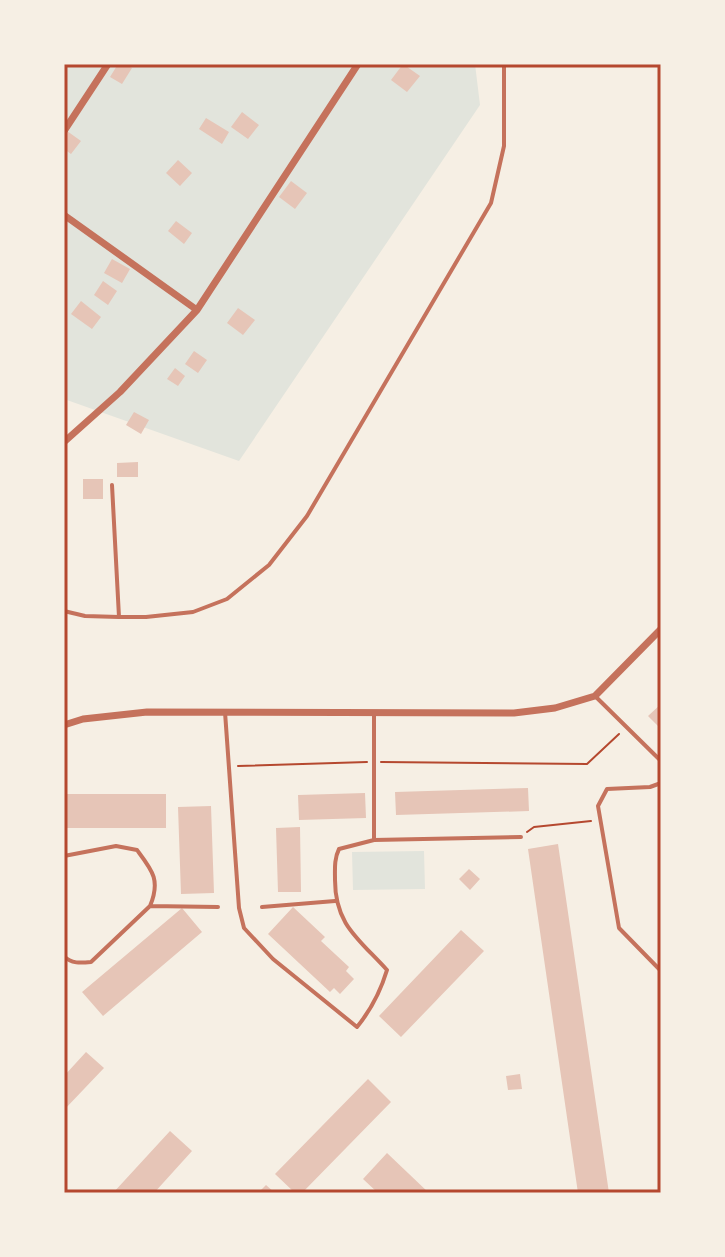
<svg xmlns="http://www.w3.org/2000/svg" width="725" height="1257" font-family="'Noto Sans',sans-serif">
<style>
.green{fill:#e2e4dc}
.building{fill:#e6c5b7}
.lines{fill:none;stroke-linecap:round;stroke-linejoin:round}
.path{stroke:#b5482f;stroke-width:2}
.service{stroke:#c5725c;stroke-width:4}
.minor{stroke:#c5725c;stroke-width:7}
.neatline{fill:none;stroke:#b5482f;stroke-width:3}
</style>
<rect width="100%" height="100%" fill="#f6efe4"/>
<path class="green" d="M 64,64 L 475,64 L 480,105 L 239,461 L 64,399 Z
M 424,851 L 425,889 L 353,890 L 352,852 Z"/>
<path class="building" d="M 118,64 L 124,64 L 132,68 L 122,84 L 110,77 Z
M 403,64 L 420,76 L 407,92 L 391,80 Z
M 242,112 L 259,125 L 248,139 L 231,127 Z
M 206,118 L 229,132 L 222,144 L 199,129 Z
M 67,131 L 81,141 L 71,154 L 64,149 L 64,136 Z
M 178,160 L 192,173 L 180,186 L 166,173 Z
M 291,181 L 307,193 L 295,209 L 279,197 Z
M 176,221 L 192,233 L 184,244 L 168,231 Z
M 112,259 L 130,269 L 122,283 L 104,273 Z
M 103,281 L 117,291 L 108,305 L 94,295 Z
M 81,301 L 101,317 L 92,329 L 71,314 Z
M 238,308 L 255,320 L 243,335 L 227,323 Z
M 194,351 L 207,360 L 198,373 L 185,364 Z
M 175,368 L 185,376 L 178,386 L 167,379 Z
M 134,412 L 149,420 L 141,434 L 126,425 Z
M 138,462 L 138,477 L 117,477 L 117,463 Z
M 83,479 L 103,479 L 103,499 L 83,499 Z
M 661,704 L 661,729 L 648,716 Z
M 528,788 L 529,811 L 396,815 L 395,792 Z
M 365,793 L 366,818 L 299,820 L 298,795 Z
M 64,794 L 166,794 L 166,828 L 64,828 Z
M 211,806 L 214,893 L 181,894 L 178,807 Z
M 300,827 L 301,892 L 278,892 L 276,828 Z
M 558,844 L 609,1193 L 578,1193 L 528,849 Z
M 469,869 L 480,879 L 470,890 L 459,879 Z
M 293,907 L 325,937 L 321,941 L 349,967 L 346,971 L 354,979 L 340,994 L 334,988 L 330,992 L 268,934 Z
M 182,908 L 202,932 L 103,1016 L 82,992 Z
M 461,930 L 484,951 L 401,1037 L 379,1016 Z
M 86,1052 L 104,1068 L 64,1110 L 64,1076 Z
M 520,1074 L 522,1089 L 508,1090 L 506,1076 Z
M 368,1079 L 391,1102 L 302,1193 L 295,1193 L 275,1174 Z
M 170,1131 L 192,1151 L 154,1193 L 113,1193 Z
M 387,1153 L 429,1193 L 378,1193 L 363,1179 Z
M 266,1185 L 275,1193 L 258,1193 Z"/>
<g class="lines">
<path class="path" d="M 381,762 L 587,764 L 619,734
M 238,766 L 367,762
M 527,832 L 534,827 L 591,821"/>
<path class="service" d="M 112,485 L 119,617 L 146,617 L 193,612 L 227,599 L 269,565 L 307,516 L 491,203 L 504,146 L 504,64
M 64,611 L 85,616 L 119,617
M 595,696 L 661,761
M 225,712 L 239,908 L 244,928 L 273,959 L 357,1027 C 370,1011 381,990 387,970 C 359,939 335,925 335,880 C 335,869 334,859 339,849 L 374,840 L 374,712
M 661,783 L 650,787 L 607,789 L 598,806 L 619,928 L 661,971
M 374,840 L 521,837
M 64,856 L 116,846 L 137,850 C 152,870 161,880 150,906 L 91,962 C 81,963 71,964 64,956
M 150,906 L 218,907
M 262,907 L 335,901"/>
<path class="minor" d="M 64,131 L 108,64
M 64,215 L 197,310
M 64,442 L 120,392 L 197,310 L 358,64
M 64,725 L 83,719 L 147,712 L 514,713 L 555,708 L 595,696 L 661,629"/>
</g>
<rect width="725" height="1257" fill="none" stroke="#f6efe4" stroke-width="132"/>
<rect x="66" y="66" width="593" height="1125" class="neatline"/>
</svg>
